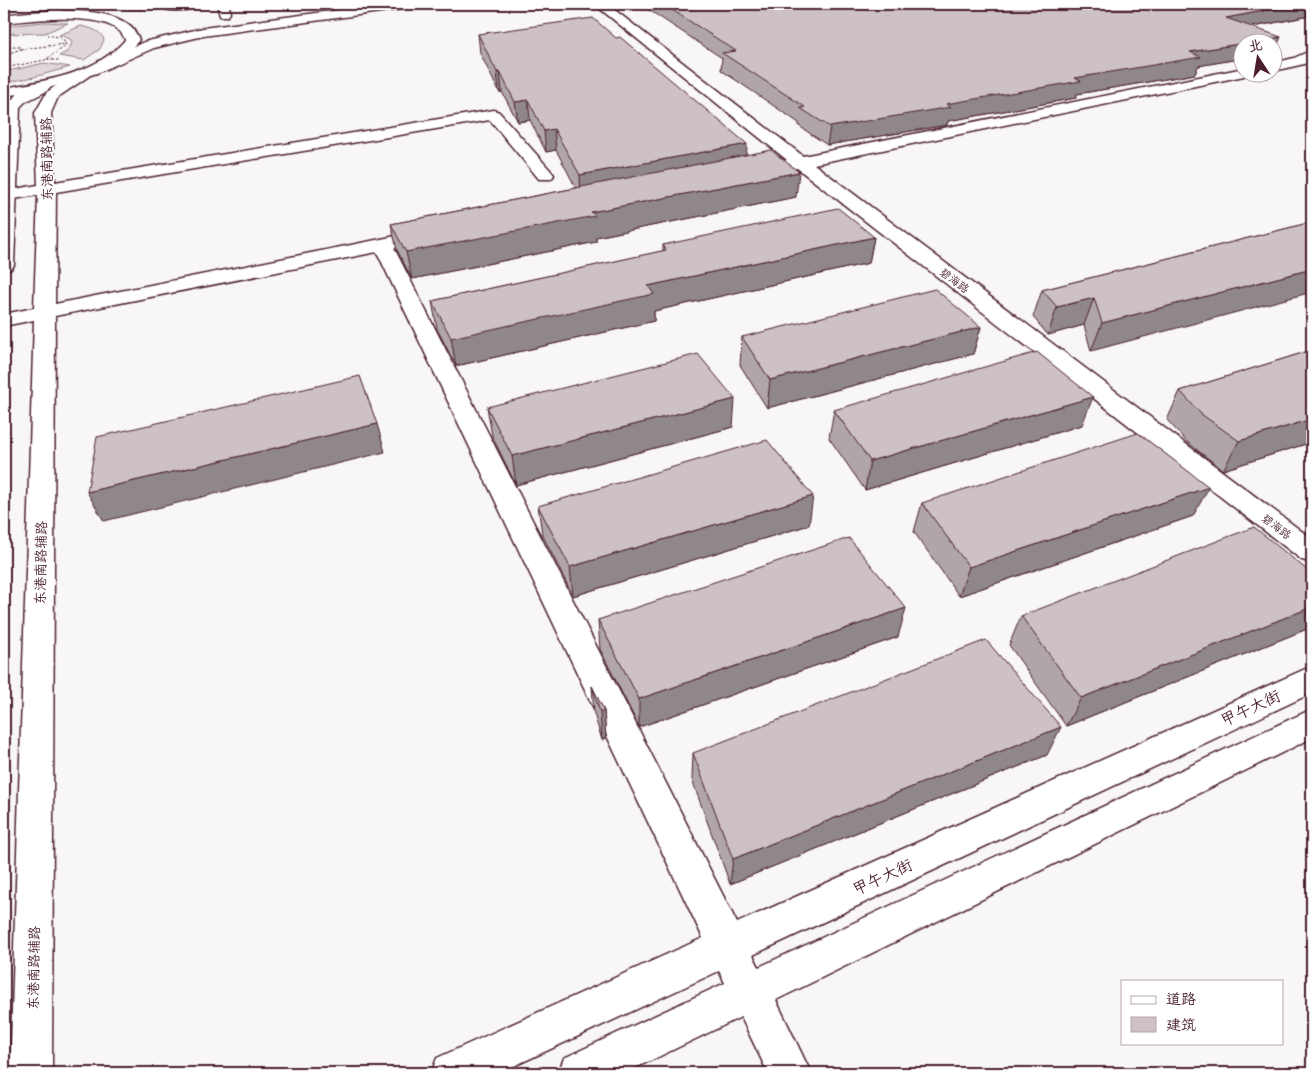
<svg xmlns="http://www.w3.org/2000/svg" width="1316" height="1077" font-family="Mali,'LXGW WenKai TC',sans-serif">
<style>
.green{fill:#ded6d9;stroke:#947a82}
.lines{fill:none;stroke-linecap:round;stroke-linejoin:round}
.minor-casing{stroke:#4a1f2b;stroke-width:3}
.major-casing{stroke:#4a1f2b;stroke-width:3}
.path{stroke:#4a1f2b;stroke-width:1;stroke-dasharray:2.5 2;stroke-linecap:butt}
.minor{fill:#fff;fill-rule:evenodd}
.major{fill:#fff;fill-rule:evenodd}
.wall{fill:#b0a6a9;stroke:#4a1f2b}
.shaded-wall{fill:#908789;stroke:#4a1f2b}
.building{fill:#cdc1c4;stroke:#4a1f2b}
.labels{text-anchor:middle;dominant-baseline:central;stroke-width:4;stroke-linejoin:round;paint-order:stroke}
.far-street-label{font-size:11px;fill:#4a1f2b;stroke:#fff}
.street-label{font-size:14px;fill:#4a1f2b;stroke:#fff}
.near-street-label{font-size:16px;fill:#4a1f2b;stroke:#fff}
</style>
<rect width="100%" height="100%" fill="#f8f6f7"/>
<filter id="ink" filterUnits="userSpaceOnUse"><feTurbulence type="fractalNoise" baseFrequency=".02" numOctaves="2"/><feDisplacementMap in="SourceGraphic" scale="10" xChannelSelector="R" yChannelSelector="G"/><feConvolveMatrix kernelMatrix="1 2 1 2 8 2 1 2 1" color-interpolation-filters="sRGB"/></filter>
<g filter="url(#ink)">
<path class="green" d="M 44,22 L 68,23 L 45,33 L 4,34 L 4,26 Z
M 81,26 C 90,28 101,30 104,40 L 100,49 L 84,60 L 59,56 L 68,51 L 72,43 L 70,39 L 59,35 Z
M 44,63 L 70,67 L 34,77 L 4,83 L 4,72 Z"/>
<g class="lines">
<defs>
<path id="minor" d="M 45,4 L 57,4 L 63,11 L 57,15 L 53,14 Z
M 154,4 L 203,4 C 195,12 162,13 154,4 Z
M 217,4 L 229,4 L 230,13 L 228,16 L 220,16 Z
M 594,4 L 607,4 L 803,156 L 1244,68 L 1244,72 L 1251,72 L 1244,76 L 814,164 L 1312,539 L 1312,563 L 1302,560 L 797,168 L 751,177 L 745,176 L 743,172 L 745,168 L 787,160 Z
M 1312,50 L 1312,59 L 1304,64 L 1274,71 L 1274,63 L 1294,58 Z
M 84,69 L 91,73 L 89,76 L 58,97 L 51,113 L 55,182 L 494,110 L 499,112 L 551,171 L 554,175 L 551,179 L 539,179 L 490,120 L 56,192 L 55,304 L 431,229 L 438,231 L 440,235 L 438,239 L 394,248 L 737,923 L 1312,666 L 1312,693 L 753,955 L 759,967 L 1312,709 L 1312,738 L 776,1000 L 811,1073 L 768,1073 L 741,1017 L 625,1073 L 558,1073 L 564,1058 L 725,983 L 719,971 L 499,1073 L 431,1073 L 437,1058 L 703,938 L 377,252 L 55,316 L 52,1073 L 10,1073 L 34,320 L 4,326 L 4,314 L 34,308 L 38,195 L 8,200 L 4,199 L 4,191 L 38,185 L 35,113 L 47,92 L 79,70 Z"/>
<path id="major" d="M 385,4 L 416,4 L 410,8 L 203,36 L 154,48 L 97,73 L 49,88 L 47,91 L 25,102 L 20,107 L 14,265 L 11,269 L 4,271 L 5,106 L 18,94 L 4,96 L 4,88 C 46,81 96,74 125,40 C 117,9 29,20 4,23 L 4,15 C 35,11 127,0 139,40 L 133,47 L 144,42 L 203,28 Z"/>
</defs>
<use href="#minor" class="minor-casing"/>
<use href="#major" class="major-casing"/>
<path class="path" d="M 130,9 L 144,10
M 4,47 L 21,47 L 21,49 L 4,55
M 21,49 L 65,44
M 47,59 L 60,61
M 4,68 L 45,60 L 66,46 L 65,41 L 59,37 L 47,35
M 4,68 L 6,55"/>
<use href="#minor" class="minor"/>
<use href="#major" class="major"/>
</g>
<path class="wall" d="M 646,4 L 1312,4 L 1312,17 L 1310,16 L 1253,27 L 1274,53 L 1244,42 L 1244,58 L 1198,66 L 1195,74 L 1077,94 L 1076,98 L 948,121 L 947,125 L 827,145 L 799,126 L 799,123 L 721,70 L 722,58 L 646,8 Z
M 478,34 L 746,155 L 796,197 L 596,237 L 596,242 L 412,279 L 397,250 L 391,224 L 576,188 L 556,150 L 546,152 L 530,120 L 518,122 L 502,92 L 499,92 L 480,53 Z
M 1312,222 L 1091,351 L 1084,325 L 1048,335 L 1033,317 L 1042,290 Z
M 874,237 L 869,263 L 654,311 L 654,321 L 456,366 L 437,329 L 432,301 L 663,251 L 663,245 Z
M 981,327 L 973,354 L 767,408 L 740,365 L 742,337 Z
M 1312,350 L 1312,442 L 1223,470 L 1187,442 L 1167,420 L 1180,391 Z
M 487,407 L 733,427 L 516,485 L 492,436 Z
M 834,410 L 1082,425 L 865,490 L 829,438 Z
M 922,503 L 1193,516 L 959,596 L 914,532 Z
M 538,506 L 809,525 L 573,596 L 542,534 Z
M 1312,512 L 1312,522 L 1308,517 Z
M 1312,574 L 1312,627 L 1066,726 L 1009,645 L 1021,616 Z
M 598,620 L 898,637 L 639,727 L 600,649 Z
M 592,686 L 604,711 L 606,738 L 602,740 L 594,714 Z
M 693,753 L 1047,755 L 730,884 L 692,780 Z"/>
<path class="shaded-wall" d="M 1300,4 L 1312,4 L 1312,10 L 1310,16 L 1220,33 L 1226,18 Z
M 1281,37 L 1274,53 L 1274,42 L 1246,42 Z
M 1244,43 L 1244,58 L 1198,66 L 1195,74 L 1077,94 L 1076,98 L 948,121 L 947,125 L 827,145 L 830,127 L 1075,78 L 1190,52 Z
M 497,72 L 500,72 L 502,92 L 499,92 Z
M 528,100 L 530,120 L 518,122 L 515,102 Z
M 554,129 L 556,150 L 546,152 L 544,131 Z
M 747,144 L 746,165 L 581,197 L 580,175 Z
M 799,172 L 796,197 L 596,237 L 596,242 L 412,279 L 406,252 L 591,212 Z
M 874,237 L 869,263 L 654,311 L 654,321 L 456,366 L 451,338 L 648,286 Z
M 1312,269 L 1312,292 L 1091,351 L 1102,323 Z
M 1094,298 L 1084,325 L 1048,335 L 1057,307 Z
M 981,327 L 973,354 L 767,408 L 770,380 Z
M 1093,397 L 1082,425 L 865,490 L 870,461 Z
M 735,399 L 733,427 L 516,485 L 512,456 Z
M 1312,419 L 1312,442 L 1223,470 L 1239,441 Z
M 377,424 L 385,452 L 104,521 L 87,492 Z
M 1209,487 L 1193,516 L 959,596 L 969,567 Z
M 813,496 L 809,525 L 573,596 L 570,567 Z
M 1312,607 L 1312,627 L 1066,726 L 1081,698 Z
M 906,608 L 898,637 L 639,727 L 639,699 Z
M 604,711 L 606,738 L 602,740 L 600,712 Z
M 1061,727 L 1047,755 L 730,884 L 733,859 Z"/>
<path class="building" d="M 663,4 L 1300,4 L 1226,18 L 1281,37 L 1190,52 L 1201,57 L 1075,78 L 1081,81 L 946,104 L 951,107 L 830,127 L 800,108 L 805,107 L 722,53 L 736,51 Z
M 593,18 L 616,38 L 620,37 L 747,144 L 580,175 L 554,129 L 544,131 L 528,100 L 515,102 L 500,72 L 497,72 L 478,34 Z
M 771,150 L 799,172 L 591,212 L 595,216 L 406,252 L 391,224 Z
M 838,208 L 874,237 L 648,286 L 654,294 L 451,338 L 432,301 L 666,250 L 663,245 Z
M 1312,222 L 1312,269 L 1102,323 L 1094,298 L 1057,307 L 1042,290 Z
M 935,289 L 981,327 L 770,380 L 742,337 Z
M 1312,350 L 1312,419 L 1239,441 L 1201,414 L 1180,391 Z
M 1037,352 L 1093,397 L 870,461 L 834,410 Z
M 698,354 L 735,399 L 512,456 L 487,407 Z
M 360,376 L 377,424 L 87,492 L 97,437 Z
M 1138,433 L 1209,487 L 969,567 L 922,503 Z
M 767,440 L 813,496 L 570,567 L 538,506 Z
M 1254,527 L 1312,574 L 1312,607 L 1081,698 L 1021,616 Z
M 849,538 L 906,608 L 639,699 L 598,620 Z
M 986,640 L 1061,727 L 733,859 L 693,753 Z
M 592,686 L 604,711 L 600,712 Z"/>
</g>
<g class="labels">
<g class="far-street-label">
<text transform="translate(955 280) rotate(37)">碧海路</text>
<text transform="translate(1277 526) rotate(37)">碧海路</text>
</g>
<g class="street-label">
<text transform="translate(46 159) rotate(-91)">东港南路辅路</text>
<text transform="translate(40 563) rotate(-89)">东港南路辅路</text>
<text transform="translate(33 968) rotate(-89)">东港南路辅路</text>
</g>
<g class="near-street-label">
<text transform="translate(1250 707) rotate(-25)">甲午大街</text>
<text transform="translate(882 876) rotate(-25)">甲午大街</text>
</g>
</g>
<rect width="1316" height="1077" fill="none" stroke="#fff" stroke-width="20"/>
<rect x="10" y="10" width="1296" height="1057" fill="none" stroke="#4a1f2b" stroke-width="2" filter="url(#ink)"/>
<rect x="1121" y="980" width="162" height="65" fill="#ffffff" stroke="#b7a5aa"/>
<rect x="1131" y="996" width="25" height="8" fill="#ffffff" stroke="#b7a5aa"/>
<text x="1166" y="1004" font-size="15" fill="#4a1f2b">道路</text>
<rect x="1131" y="1017" width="25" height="15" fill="#cdc1c4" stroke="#b7a5aa"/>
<text x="1166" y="1030" font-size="15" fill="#4a1f2b">建筑</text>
<g transform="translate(1258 58) rotate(348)"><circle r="24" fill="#ffffff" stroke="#b7a5aa"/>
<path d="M0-4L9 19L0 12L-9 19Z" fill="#4a1f2b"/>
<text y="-8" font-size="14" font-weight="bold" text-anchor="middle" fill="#4a1f2b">北</text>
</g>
</svg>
